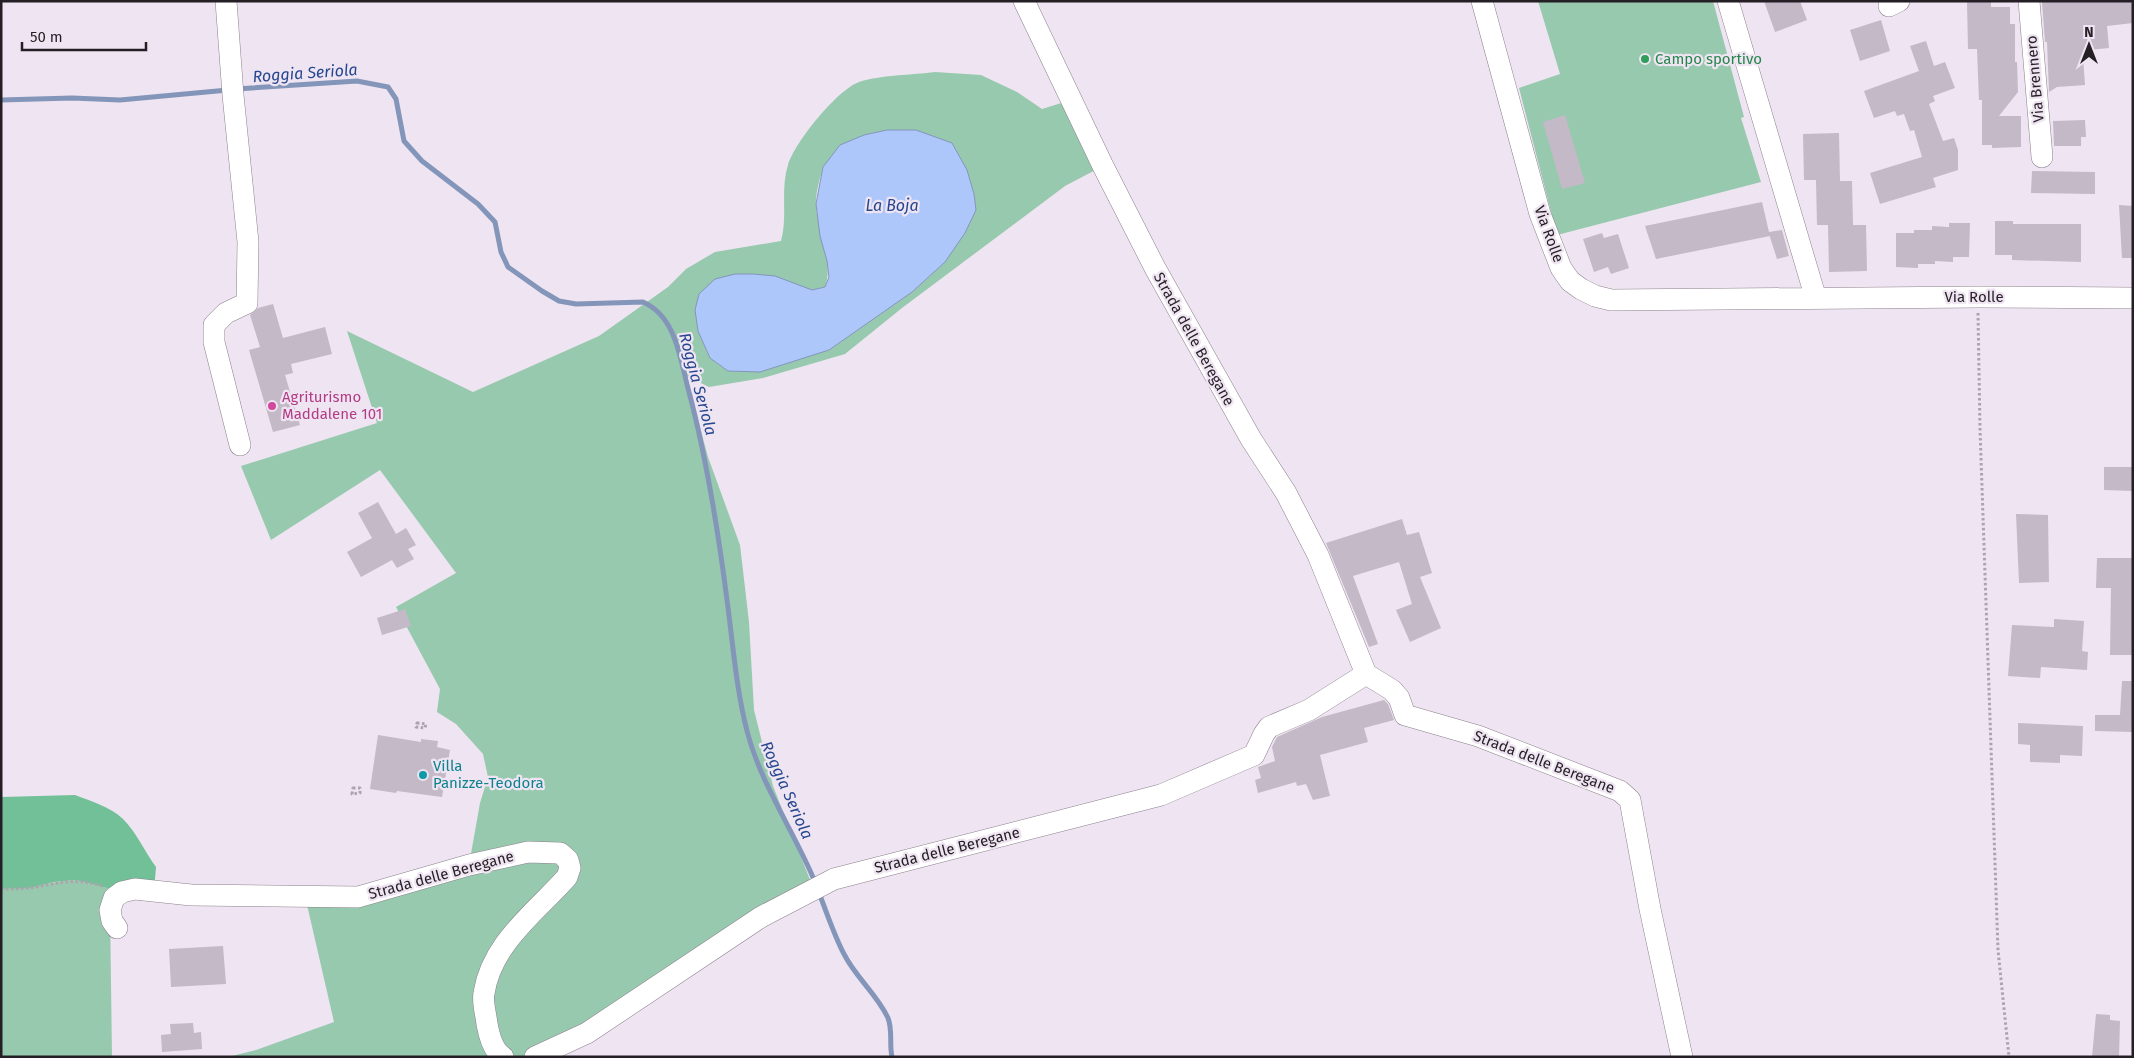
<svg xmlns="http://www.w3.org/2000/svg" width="2134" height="1058" font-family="'Fira Sans',sans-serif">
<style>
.green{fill:#97c9ae;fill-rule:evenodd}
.forest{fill:#71c098}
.water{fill:#adc7fb;stroke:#8495ba}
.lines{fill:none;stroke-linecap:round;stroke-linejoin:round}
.stream{stroke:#8495ba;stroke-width:5}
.building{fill:#c4b9c6}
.minor-casing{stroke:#8c818d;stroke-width:22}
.path{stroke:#aca3ad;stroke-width:3;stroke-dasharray:2.5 2.5;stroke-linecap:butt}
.minor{stroke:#fff;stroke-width:21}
.leisure-dot{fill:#2e9e5b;stroke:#efe4f1;stroke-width:2}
.hotel-dot{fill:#d1479c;stroke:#efe4f1;stroke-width:2}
.culture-dot{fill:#0f9aa8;stroke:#efe4f1;stroke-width:2}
.labels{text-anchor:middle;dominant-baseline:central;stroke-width:4.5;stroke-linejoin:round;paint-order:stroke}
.leisure-label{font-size:15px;fill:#27864d;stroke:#efe4f1;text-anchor:start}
.street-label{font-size:15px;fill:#231f24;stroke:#efe4f1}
.hotel-label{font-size:15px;fill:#b23c85;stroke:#efe4f1;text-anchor:start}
.culture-label{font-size:15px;fill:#0d838f;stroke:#efe4f1;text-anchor:start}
.water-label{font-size:16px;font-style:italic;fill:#254790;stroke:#efe4f1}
</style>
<rect width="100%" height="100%" fill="#efe4f1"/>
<path class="green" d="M 1538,1 L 1713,1 L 1744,117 L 1741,118 L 1761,182 L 1557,235 L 1519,88 L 1560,74 Z
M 935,72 L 981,75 L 1017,92 L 1042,109 L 1071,100 L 1103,166 L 1065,186 L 902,308 L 845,354 L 763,378 L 709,387 L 686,376 L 708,457 L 740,545 L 749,622 L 754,710 L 773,786 L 814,890 L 535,1057 L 228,1057 L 256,1050 L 334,1022 L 305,896 L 469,865 L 480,803 L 488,777 L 483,754 L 456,724 L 437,712 L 440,689 L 396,607 L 456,573 L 380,470 L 271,540 L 241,466 L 377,423 L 347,331 L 473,392 L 599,336 L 668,287 L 686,269 L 715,252 L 781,241 C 788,216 780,190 788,165 C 795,142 837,90 859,82 C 879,75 913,75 935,72 ZM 887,130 L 916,130 L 945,262 L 912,292 L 829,350 L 728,371 L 710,358 L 698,331 L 798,286 L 812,290 L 825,287 C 834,263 818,232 816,206 C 815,194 820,179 823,167 L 864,135 Z
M 76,880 L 122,892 L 110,910 L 112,1056 L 128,1057 L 1,1057 L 1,889 C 27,888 50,882 76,880 Z"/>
<path class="forest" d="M 75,795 C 90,801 111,807 123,819 C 137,833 145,852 156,867 L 154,891 L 122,892 L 76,880 L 54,882 L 29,888 L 1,889 L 1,797 Z"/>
<path class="water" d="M 887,130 L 916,130 L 952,143 L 967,170 L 974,194 L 976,210 L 965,233 L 945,262 L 912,292 L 829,350 L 760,372 L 728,371 L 710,358 L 698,331 L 695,310 L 699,294 L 715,279 L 735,274 L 753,274 L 775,276 L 812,290 L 825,287 L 829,277 L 827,261 L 820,236 L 816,204 L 823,167 L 840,145 L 864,135 Z"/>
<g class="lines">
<path class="stream" d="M 236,89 L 357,81 L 388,87 L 396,99 L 404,141 L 422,161 L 478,204 L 495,222 L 501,252 L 508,267 L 542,291 L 559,301 L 576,304 L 643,302 C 677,317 680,360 689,392 C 707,460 718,530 727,600 C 733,644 736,688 747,731 C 761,785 794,831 815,882
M 1,100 L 72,98 L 120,100 L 228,90
M 819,893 C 827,913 834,935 844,954 C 856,978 877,994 888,1018 C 893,1031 889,1044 892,1057"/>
</g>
<path class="building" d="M 1764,1 L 1800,1 L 1807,20 L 1775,32 Z
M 1967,1 L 1991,1 L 1991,7 L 2010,7 L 2010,24 L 2015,24 L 2015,62 L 2017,62 L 2018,92 L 1999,116 L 2021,116 L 2021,147 L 1992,148 L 1992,145 L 1982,145 L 1982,100 L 1979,100 L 1977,49 L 1968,49 Z
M 2133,1 L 2133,23 L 2107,26 L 2109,48 L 2089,50 L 2089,58 L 2083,58 L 2085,85 L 2057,87 L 2049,92 L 2047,42 L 2045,42 L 2042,2 Z
M 1881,20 L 1890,51 L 1860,61 L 1850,30 Z
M 1926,41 L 1934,66 L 1945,62 L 1955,88 L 1933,96 L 1935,101 L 1929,104 L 1943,141 L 1954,138 L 1958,150 L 1958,170 L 1933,178 L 1936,187 L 1880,204 L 1870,173 L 1922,157 L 1914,130 L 1910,131 L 1904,114 L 1897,116 L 1895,111 L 1874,118 L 1864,91 L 1919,71 L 1910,46 Z
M 1565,115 L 1585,183 L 1562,189 L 1543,122 Z
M 2085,120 L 2086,137 L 2081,137 L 2081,146 L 2054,146 L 2053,121 Z
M 1839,133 L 1840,181 L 1852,181 L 1853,225 L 1866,225 L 1867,271 L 1829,272 L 1828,225 L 1817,225 L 1816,180 L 1804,180 L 1803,134 Z
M 2032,171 L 2095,172 L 2095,194 L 2031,193 Z
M 1762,202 L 1769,232 L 1782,230 L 1789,256 L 1777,259 L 1769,234 L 1770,236 L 1656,259 L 1645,226 Z
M 2119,205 L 2133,206 L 2133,258 L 2122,258 Z
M 1995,221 L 2013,221 L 2013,224 L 2081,224 L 2081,262 L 2012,260 L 2012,255 L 1995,255 Z
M 1949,223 L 1970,223 L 1969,257 L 1953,257 L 1953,262 L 1935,261 L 1935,264 L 1918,264 L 1918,268 L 1896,267 L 1896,233 L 1914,233 L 1914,230 L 1932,230 L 1932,226 L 1949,227 Z
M 1602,233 L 1604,238 L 1618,234 L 1629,268 L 1611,274 L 1608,267 L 1594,272 L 1583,239 Z
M 273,304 L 283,338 L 325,327 L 332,354 L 291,364 L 293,373 L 285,375 L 300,425 L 273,432 L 249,350 L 260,347 L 250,315 L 258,308 Z
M 2104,467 L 2133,467 L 2133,491 L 2104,490 Z
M 378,502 L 396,534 L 406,528 L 416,545 L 408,549 L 414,559 L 397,568 L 392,560 L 361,577 L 347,552 L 372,538 L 358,513 Z
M 2016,514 L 2048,515 L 2049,582 L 2019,583 Z
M 1402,519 L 1407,535 L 1419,532 L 1432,573 L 1420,577 L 1441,628 L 1410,642 L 1396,610 L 1412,604 L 1399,562 L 1353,576 L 1378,644 L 1369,647 L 1326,543 Z
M 2097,558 L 2133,558 L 2133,655 L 2110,655 L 2111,588 L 2096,588 Z
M 405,609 L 411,626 L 382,635 L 377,618 Z
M 2054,619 L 2084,621 L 2082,651 L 2088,652 L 2087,670 L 2041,667 L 2040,678 L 2008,676 L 2012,625 L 2054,627 Z
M 2122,681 L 2133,681 L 2133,732 L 2095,731 L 2095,715 L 2120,715 Z
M 1384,700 L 1388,704 L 1394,720 L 1364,728 L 1368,742 L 1320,755 L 1330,796 L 1313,800 L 1306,784 L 1297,786 L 1296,782 L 1258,793 L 1255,780 L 1261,778 L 1258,767 L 1275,761 L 1272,747 L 1277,737 L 1322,717 Z
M 2018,723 L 2083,726 L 2082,756 L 2060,755 L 2060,763 L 2030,762 L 2030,745 L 2018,744 Z
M 378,735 L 421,742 L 421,739 L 438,741 L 437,747 L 450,750 L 442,797 L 397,791 L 396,793 L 370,789 Z
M 223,946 L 226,984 L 171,987 L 169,949 Z
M 2096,1014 L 2110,1015 L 2110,1020 L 2120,1021 L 2119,1057 L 2092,1057 Z
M 193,1023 L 194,1033 L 201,1032 L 202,1049 L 162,1052 L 161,1035 L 171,1034 L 170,1024 Z"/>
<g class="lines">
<defs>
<path id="minor" d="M 226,1 L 233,95 L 248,242 L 247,303 L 226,313 L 214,325 L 214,342 L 240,445
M 1024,1 L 1103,166 L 1155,268 L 1251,439 L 1286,493 L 1318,555 L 1366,674 L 1392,690 L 1399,698 L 1405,715 L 1478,736 L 1620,791 L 1630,800 L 1650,909 L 1682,1057
M 1482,1 L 1540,214 L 1561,268 L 1570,281 L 1581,289 L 1595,296 L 1611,300 L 1978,297 L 2133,298
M 1728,1 L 1816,299
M 2029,1 L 2042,157
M 1889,6 L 1899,1
M 117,928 L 112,921 L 110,910 L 114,898 L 122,892 L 135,889 L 191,895 L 358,897 L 469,865 L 528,852 L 560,853 L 568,860 L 570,868 L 567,877 C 535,913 492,943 484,993 C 482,1002 486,1014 487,1024 C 489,1035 493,1051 503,1057
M 535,1057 L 587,1033 L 761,917 L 834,879 L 1161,795 L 1254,755 L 1264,734 L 1269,727 L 1309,710 L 1366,674"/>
</defs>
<use href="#minor" class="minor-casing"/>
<path class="path" d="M 1978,313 L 1980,429 L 1998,950 L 2009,1057
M 417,723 L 426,724 L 425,728 L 416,727 Z
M 353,788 L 360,788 L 360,793 L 352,794 Z
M 1,889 C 10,889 20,889 29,888 C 57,884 72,877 102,886"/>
<use href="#minor" class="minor"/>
</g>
<circle class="leisure-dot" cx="1645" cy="59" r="5"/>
<circle class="hotel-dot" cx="272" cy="406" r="5"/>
<circle class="culture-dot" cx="423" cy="775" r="5"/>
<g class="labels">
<g class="leisure-label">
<text x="1655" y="59">Campo sportivo</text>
</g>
<g class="street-label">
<text transform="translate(2035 79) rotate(-95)">Via Brennero</text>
<text transform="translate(1549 234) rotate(70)">Via Rolle</text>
<text x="1974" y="297">Via Rolle</text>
<text transform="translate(1194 339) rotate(61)">Strada delle Beregane</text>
<text transform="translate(1544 762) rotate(21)">Strada delle Beregane</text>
<text transform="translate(947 850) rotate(-14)">Strada delle Beregane</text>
<text transform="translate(441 875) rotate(-15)">Strada delle Beregane</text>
</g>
<g class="hotel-label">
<text x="282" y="397">Agriturismo<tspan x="282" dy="17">Maddalene 101</tspan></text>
</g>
<g class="culture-label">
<text x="433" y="766">Villa<tspan x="433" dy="17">Panizze-Teodora</tspan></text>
</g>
<g class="water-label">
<text transform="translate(305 73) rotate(-4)">Roggia Seriola</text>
<text x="892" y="205">La Boja</text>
<text transform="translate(698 384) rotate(75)">Roggia Seriola</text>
<text transform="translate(787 790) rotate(66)">Roggia Seriola</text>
</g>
</g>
<rect width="2134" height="1058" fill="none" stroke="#231f24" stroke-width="5"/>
<g transform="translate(2089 45)" stroke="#efe4f1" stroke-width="4" paint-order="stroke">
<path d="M0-4L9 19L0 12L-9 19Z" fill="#231f24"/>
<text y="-8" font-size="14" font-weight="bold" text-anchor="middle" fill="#231f24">N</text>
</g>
<path d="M22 42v8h124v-8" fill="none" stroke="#231f24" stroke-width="2.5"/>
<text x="30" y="42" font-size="15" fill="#231f24" stroke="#efe4f1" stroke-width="4" paint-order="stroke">50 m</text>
</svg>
